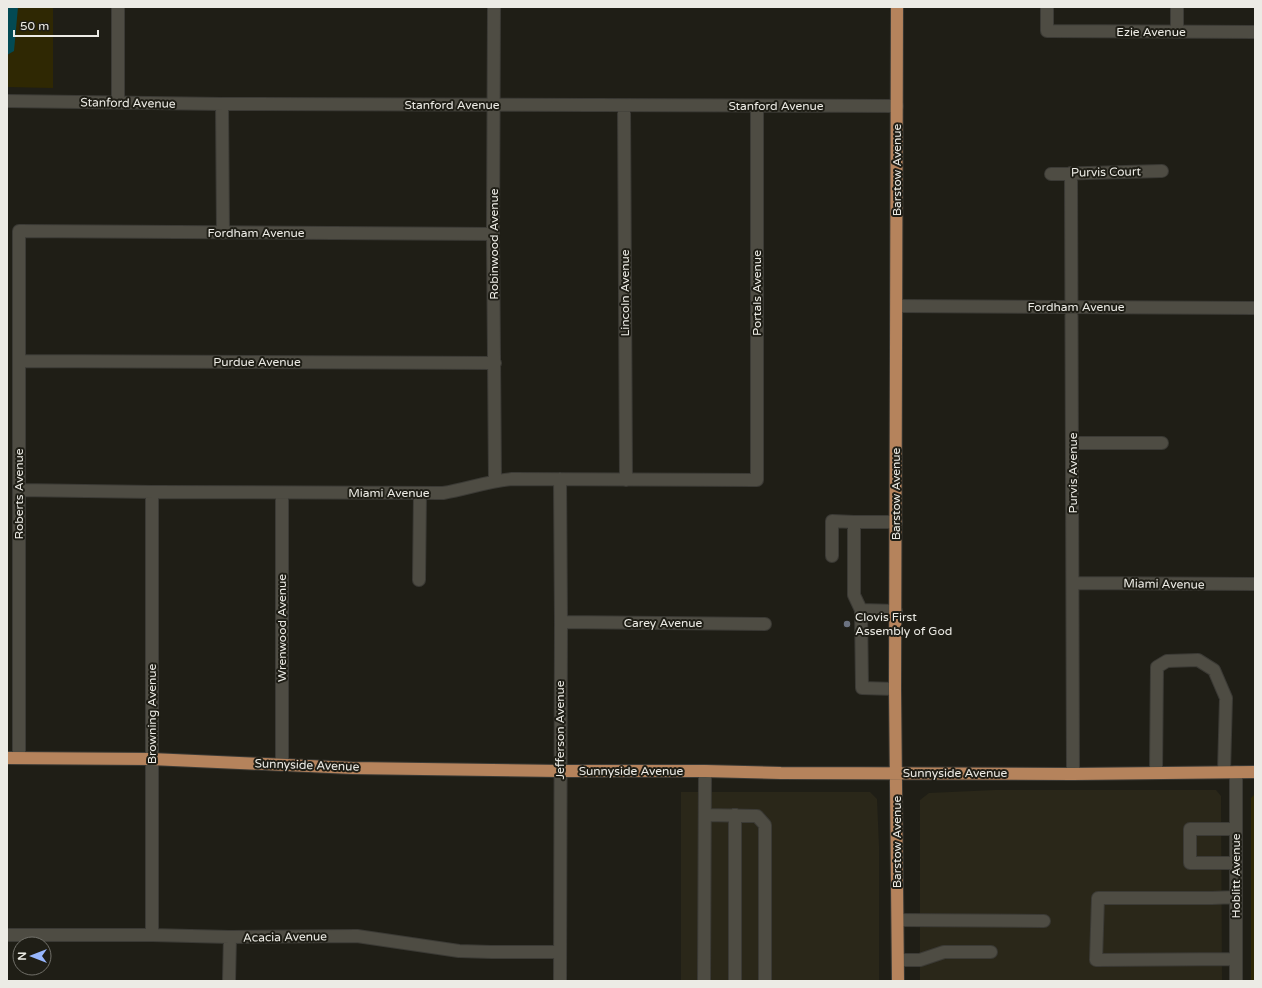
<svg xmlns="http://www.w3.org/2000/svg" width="1262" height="988" font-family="'Varela Round',sans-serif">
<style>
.built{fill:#2a2719}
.green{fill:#2f2803}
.water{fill:#034a53}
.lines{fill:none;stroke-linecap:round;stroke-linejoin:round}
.minor-casing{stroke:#3b3a35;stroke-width:14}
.major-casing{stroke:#3b3a35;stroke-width:14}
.minor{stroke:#4e4c43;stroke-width:12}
.major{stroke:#b5835c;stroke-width:12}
.worship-dot{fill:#6b7280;stroke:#1f1e16;stroke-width:1.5}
.labels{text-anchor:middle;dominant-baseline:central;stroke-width:4;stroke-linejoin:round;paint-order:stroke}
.street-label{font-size:12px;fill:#ecebe5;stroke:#1f1e16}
.poi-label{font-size:12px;fill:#ecebe5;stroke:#1f1e16;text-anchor:start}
</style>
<rect width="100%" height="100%" fill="#1f1e16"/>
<path class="built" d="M 995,790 L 1216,790 L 1221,796 L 1222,981 L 920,981 L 920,800 L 929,793 Z
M 681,792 L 870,792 L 877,799 L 879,846 L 879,981 L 681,981 Z"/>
<path class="green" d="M 7,7 L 53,7 L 53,88 L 7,87 Z
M 1255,794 L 1255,981 L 1251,981 L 1251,798 Z"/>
<path class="water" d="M 7,7 L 18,7 L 14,51 L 7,55 Z"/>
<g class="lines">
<defs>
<path id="minor" d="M 118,7 L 118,103
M 494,7 L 493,234 L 495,480
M 1047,7 L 1047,31 L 1255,32
M 1177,7 L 1177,32
M 7,101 L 222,104 L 897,106
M 222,104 L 223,233
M 624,106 L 626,480
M 1071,173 L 1073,774
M 1051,174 L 1162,171
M 897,306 L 1255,308
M 19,361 L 495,363
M 1073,443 L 1162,443
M 560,479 L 561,622 L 560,981
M 19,490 L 152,492 L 443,493 C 467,489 488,481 512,479 L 757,480 L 757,106
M 282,493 L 282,764
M 832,556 L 832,521 L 854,522
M 419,580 L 420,493
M 1073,583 L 1255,584
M 861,610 L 862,688 L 895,689
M 896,611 L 861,610 L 854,595 L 854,522 L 896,522
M 561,622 L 765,624
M 19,758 L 19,231 L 493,234
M 1156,772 L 1157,667 L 1167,661 L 1198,660 L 1214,670 L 1226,698 L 1224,772
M 1236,772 L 1236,981
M 705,815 L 757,816 L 765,825 L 765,981
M 1236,829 L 1190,829 L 1190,863 L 1236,863
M 1236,897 L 1212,898 L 1098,898 L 1096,960 L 1236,959
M 898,920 L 1044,921
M 9,935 L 152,935 L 230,937 L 357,936 L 459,951 L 491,952 L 560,952
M 152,935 L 152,492
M 898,960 L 920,960 L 944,952 L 991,952
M 229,981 L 230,937
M 704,981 L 705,771
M 735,981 L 735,815"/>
<path id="major" d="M 897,7 L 895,689 L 898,981
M 7,758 L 151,759 L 352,768 L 560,771 L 705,771 L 781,773 L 1073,774 L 1255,772"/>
</defs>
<use href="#minor" class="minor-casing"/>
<use href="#major" class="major-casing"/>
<use href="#minor" class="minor"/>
<use href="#major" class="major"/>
</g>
<circle class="worship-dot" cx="847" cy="624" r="4"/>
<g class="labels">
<g class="street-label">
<text x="1151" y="32">Ezie Avenue</text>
<text transform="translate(128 103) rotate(1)">Stanford Avenue</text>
<text x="452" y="105">Stanford Avenue</text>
<text x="776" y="106">Stanford Avenue</text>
<text transform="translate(897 170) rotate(-90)">Barstow Avenue</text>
<text transform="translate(1106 172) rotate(-1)">Purvis Court</text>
<text x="256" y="233">Fordham Avenue</text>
<text transform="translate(494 244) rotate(-90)">Robinwood Avenue</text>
<text transform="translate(625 293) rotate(-90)">Lincoln Avenue</text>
<text transform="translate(757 293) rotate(-90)">Portals Avenue</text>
<text x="1076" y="307">Fordham Avenue</text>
<text x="257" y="362">Purdue Avenue</text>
<text transform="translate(1073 473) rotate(-90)">Purvis Avenue</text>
<text x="389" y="493">Miami Avenue</text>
<text transform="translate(19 494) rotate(-90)">Roberts Avenue</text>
<text transform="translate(896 494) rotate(-90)">Barstow Avenue</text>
<text transform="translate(1164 584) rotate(1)">Miami Avenue</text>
<text x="663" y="623">Carey Avenue</text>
<text transform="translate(282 628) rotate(-90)">Wrenwood Avenue</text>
<text transform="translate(152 714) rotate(-90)">Browning Avenue</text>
<text transform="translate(560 730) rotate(-90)">Jefferson Avenue</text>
<text transform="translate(307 765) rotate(2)">Sunnyside Avenue</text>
<text x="631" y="771">Sunnyside Avenue</text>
<text x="955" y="773">Sunnyside Avenue</text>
<text transform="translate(897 842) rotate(-90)">Barstow Avenue</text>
<text transform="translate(1236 876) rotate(-90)">Hoblitt Avenue</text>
<text transform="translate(285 937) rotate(-1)">Acacia Avenue</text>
</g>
<g class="poi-label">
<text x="855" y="617">Clovis First<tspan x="855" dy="14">Assembly of God</tspan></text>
</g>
</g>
<rect width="1262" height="988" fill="none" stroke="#ecebe5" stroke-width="16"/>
<g transform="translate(32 956) rotate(270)"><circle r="19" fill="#1f1e16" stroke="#717069"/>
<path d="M0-3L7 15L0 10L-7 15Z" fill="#97b6fd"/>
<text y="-6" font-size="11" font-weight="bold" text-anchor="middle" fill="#ecebe5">N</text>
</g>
<path d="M14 30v6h84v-6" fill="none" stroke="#ecebe5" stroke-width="2"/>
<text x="20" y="30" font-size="12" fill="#ecebe5" stroke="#1f1e16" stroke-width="3" paint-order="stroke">50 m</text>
</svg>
